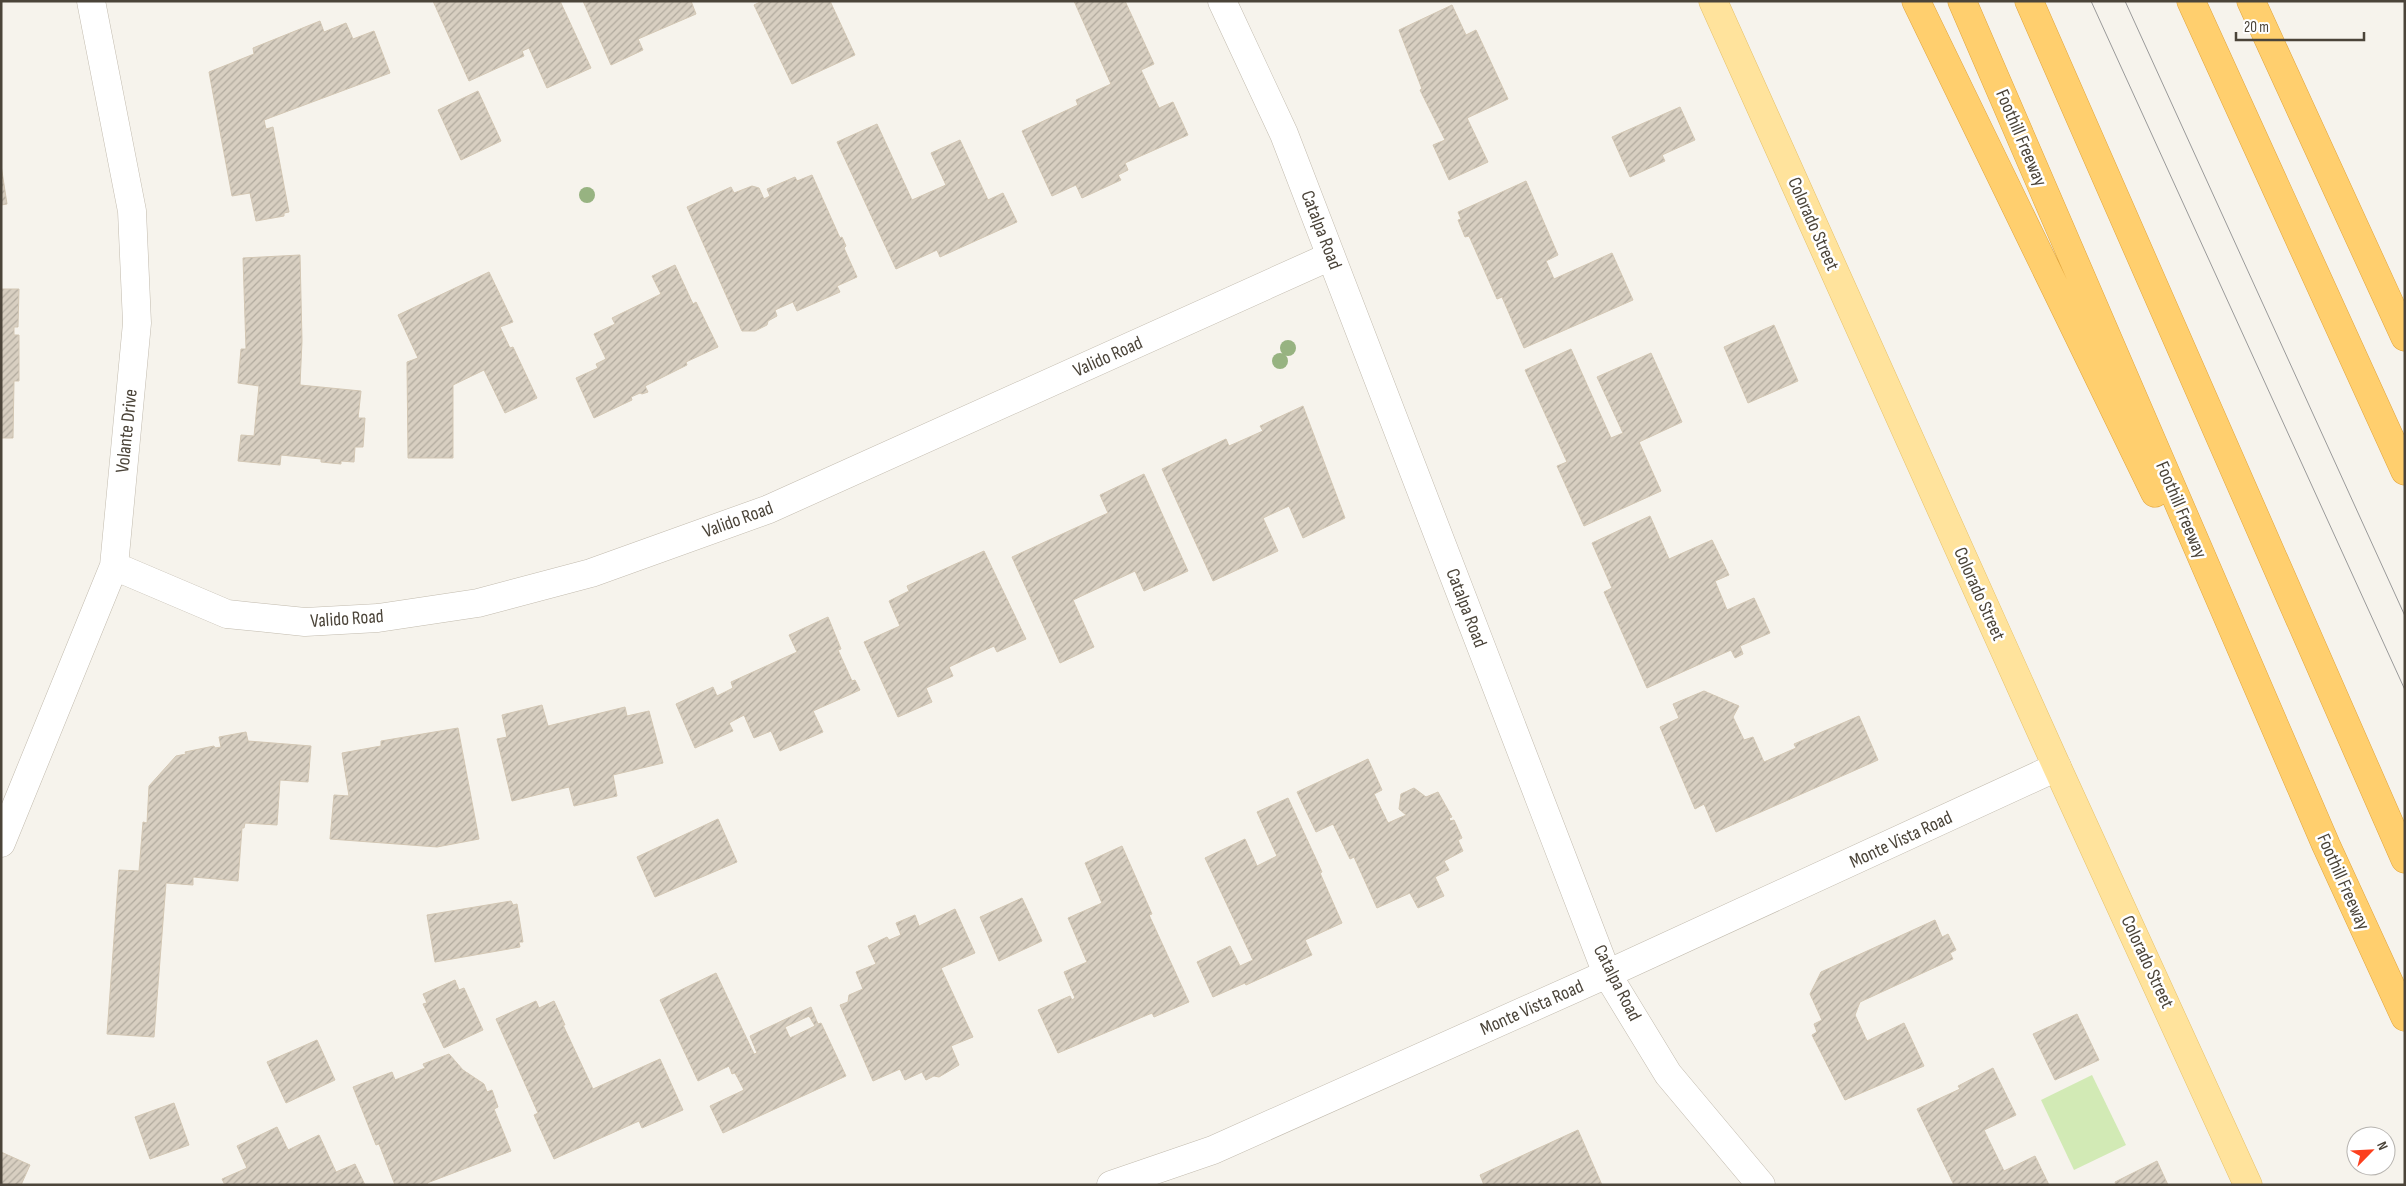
<svg xmlns="http://www.w3.org/2000/svg" width="2406" height="1186" font-family="'Sofia Sans Condensed',sans-serif">
<style>
.pitch{fill:#d2eab5}
.building{fill:url(#building-hatch);stroke:#d3c7b4;fill-rule:evenodd}
.lines{fill:none;stroke-linecap:round;stroke-linejoin:round}
.minor-casing{stroke:#c2bbae;stroke-width:29}
.major-casing{stroke:#e6c16a;stroke-width:29}
.highway-casing{stroke:#e0a43c;stroke-width:29}
.minor{stroke:#fff;stroke-width:28}
.major{stroke:#ffe39c;stroke-width:28}
.highway{stroke:#ffcf6e;stroke-width:28}
.tram{stroke:#9a9a9a;stroke-width:1}
.tree{fill:#97b381}
.labels{text-anchor:middle;dominant-baseline:central;stroke-width:5;stroke-linejoin:round;paint-order:stroke}
.street-label{font-size:19px;fill:#4b4439;stroke:#fff}
</style>
<defs>
<pattern id="building-hatch" width="6" height="6" patternUnits="userSpaceOnUse" patternTransform="scale(1.25)"><rect width="6" height="6" fill="#d8cfc1"/><path d="M-1 1l2-2M0 6l6-6M5 7l2-2" fill="none" stroke="#b1aa9e"/></pattern>
</defs>
<rect width="100%" height="100%" fill="#f6f3ec"/>
<path class="pitch" d="M 2092,1075 L 2126,1145 L 2074,1170 L 2041,1100 Z"/>
<path class="building" d="M 433,1 L 560,1 L 591,68 L 547,88 L 529,48 L 522,51 L 524,56 L 469,81 Z
M 583,1 L 691,1 L 696,14 L 638,39 L 643,50 L 611,65 Z
M 762,1 L 830,1 L 855,55 L 792,84 L 754,5 Z
M 1074,1 L 1125,1 L 1154,64 L 1141,70 L 1159,108 L 1173,102 L 1188,135 L 1125,163 L 1128,170 L 1118,175 L 1121,180 L 1082,198 L 1076,185 L 1052,196 L 1022,131 L 1078,105 L 1076,100 L 1111,84 Z
M 1452,5 L 1466,35 L 1476,30 L 1508,99 L 1467,118 L 1488,162 L 1449,180 L 1433,145 L 1445,140 L 1420,90 L 1422,89 L 1399,30 Z
M 320,21 L 324,32 L 346,23 L 353,39 L 374,31 L 390,73 L 264,120 L 266,129 L 273,127 L 289,212 L 284,213 L 284,216 L 256,221 L 250,193 L 232,196 L 209,72 L 254,54 L 253,48 Z
M 478,91 L 501,141 L 461,160 L 438,110 Z
M 1680,107 L 1695,140 L 1662,155 L 1665,161 L 1630,177 L 1612,137 Z
M 877,124 L 912,200 L 946,185 L 931,153 L 960,140 L 988,200 L 1003,193 L 1017,222 L 940,257 L 937,250 L 896,269 L 837,142 Z
M 1,165 L 7,204 L 1,205 Z
M 812,175 L 840,238 L 842,237 L 846,246 L 844,248 L 857,277 L 837,286 L 840,292 L 797,311 L 793,302 L 775,310 L 777,316 L 768,321 L 767,325 L 755,331 L 742,331 L 687,207 L 731,187 L 734,193 L 752,186 L 759,188 L 764,199 L 770,196 L 767,189 L 795,177 L 797,181 Z
M 1526,181 L 1558,255 L 1546,261 L 1554,279 L 1612,253 L 1633,300 L 1524,348 L 1502,297 L 1497,299 L 1469,236 L 1465,237 L 1458,220 L 1461,219 L 1458,212 Z
M 300,255 L 302,341 L 300,385 L 361,391 L 358,418 L 365,418 L 363,447 L 355,447 L 354,462 L 341,461 L 341,464 L 321,462 L 321,459 L 281,455 L 280,465 L 238,461 L 241,435 L 254,436 L 259,386 L 238,383 L 241,349 L 246,349 L 243,258 Z
M 675,265 L 693,304 L 696,302 L 718,347 L 686,362 L 687,365 L 645,386 L 648,392 L 642,394 L 640,393 L 631,397 L 632,400 L 594,418 L 576,378 L 598,368 L 596,364 L 606,359 L 594,334 L 615,324 L 612,318 L 661,294 L 652,276 Z
M 489,272 L 513,322 L 500,327 L 510,348 L 513,347 L 537,398 L 505,413 L 484,370 L 453,385 L 453,458 L 408,458 L 407,362 L 418,358 L 398,315 Z
M 1,289 L 19,289 L 18,327 L 14,327 L 14,335 L 19,335 L 19,381 L 14,381 L 13,438 L 1,438 Z
M 1774,325 L 1798,381 L 1748,403 L 1724,347 Z
M 1571,349 L 1611,438 L 1623,433 L 1597,377 L 1651,353 L 1682,422 L 1639,442 L 1661,491 L 1584,526 L 1557,466 L 1567,462 L 1525,370 Z
M 1303,406 L 1345,518 L 1303,538 L 1289,506 L 1263,518 L 1278,551 L 1213,581 L 1162,469 L 1226,439 L 1229,446 L 1263,431 L 1260,426 Z
M 1144,474 L 1188,571 L 1144,591 L 1135,571 L 1073,600 L 1094,647 L 1060,663 L 1012,557 L 1108,513 L 1100,495 Z
M 1650,516 L 1669,559 L 1712,540 L 1729,575 L 1715,581 L 1727,610 L 1754,598 L 1770,633 L 1740,646 L 1743,654 L 1735,658 L 1731,650 L 1647,688 L 1604,592 L 1612,588 L 1592,543 Z
M 984,551 L 1026,639 L 997,652 L 994,646 L 949,667 L 953,676 L 926,688 L 932,702 L 898,717 L 864,642 L 900,626 L 889,601 L 909,591 L 907,586 Z
M 828,617 L 841,649 L 838,650 L 852,681 L 855,680 L 860,690 L 813,711 L 823,732 L 780,751 L 771,731 L 754,738 L 744,715 L 729,723 L 733,731 L 695,748 L 676,704 L 713,687 L 717,696 L 733,688 L 731,682 L 797,652 L 789,635 Z
M 1704,691 L 1739,706 L 1733,717 L 1744,740 L 1753,737 L 1764,762 L 1796,748 L 1794,744 L 1859,716 L 1878,760 L 1716,832 L 1704,804 L 1695,809 L 1660,727 L 1679,718 L 1673,704 Z
M 542,705 L 548,726 L 625,707 L 627,716 L 649,711 L 663,763 L 613,775 L 617,796 L 574,806 L 569,787 L 512,801 L 497,739 L 507,737 L 502,715 Z
M 458,728 L 479,839 L 437,847 L 330,839 L 334,795 L 349,796 L 342,753 L 381,746 L 381,741 Z
M 246,732 L 248,741 L 311,746 L 308,782 L 280,780 L 277,825 L 245,823 L 244,828 L 242,828 L 238,881 L 193,877 L 193,885 L 166,883 L 154,1037 L 107,1034 L 119,870 L 139,871 L 143,822 L 147,823 L 149,786 L 176,756 L 186,754 L 185,752 L 214,746 L 215,748 L 221,747 L 219,737 Z
M 1368,759 L 1382,790 L 1374,794 L 1388,823 L 1406,815 L 1399,809 L 1401,794 L 1414,788 L 1426,797 L 1438,792 L 1452,817 L 1449,818 L 1450,821 L 1454,820 L 1462,838 L 1458,840 L 1463,851 L 1444,861 L 1449,870 L 1435,877 L 1444,896 L 1418,908 L 1410,893 L 1377,908 L 1354,857 L 1350,859 L 1333,824 L 1316,832 L 1297,792 Z
M 1288,798 L 1322,872 L 1320,873 L 1342,923 L 1305,940 L 1312,955 L 1246,985 L 1245,983 L 1213,997 L 1197,962 L 1230,946 L 1240,966 L 1253,960 L 1205,858 L 1245,839 L 1257,866 L 1277,856 L 1257,812 Z
M 718,819 L 737,862 L 655,897 L 637,857 Z
M 1122,846 L 1152,914 L 1149,915 L 1189,1002 L 1154,1017 L 1152,1013 L 1058,1053 L 1038,1010 L 1070,996 L 1072,1000 L 1075,998 L 1064,972 L 1087,962 L 1068,918 L 1102,903 L 1085,863 Z
M 1022,898 L 1042,941 L 999,961 L 980,917 Z
M 511,901 L 513,905 L 517,904 L 523,942 L 519,942 L 520,947 L 435,962 L 427,915 Z
M 955,909 L 975,953 L 941,968 L 973,1037 L 951,1046 L 959,1065 L 939,1077 L 934,1076 L 926,1080 L 922,1072 L 905,1080 L 900,1069 L 873,1081 L 840,1005 L 848,1002 L 849,995 L 863,989 L 856,972 L 876,964 L 868,946 L 887,937 L 889,940 L 901,935 L 896,923 L 915,915 L 919,926 Z
M 1935,920 L 1942,937 L 1948,934 L 1956,950 L 1950,953 L 1953,959 L 1860,1002 L 1855,1015 L 1867,1041 L 1904,1023 L 1924,1066 L 1845,1100 L 1812,1035 L 1817,1032 L 1814,1024 L 1822,1020 L 1810,994 L 1821,972 Z
M 716,973 L 754,1054 L 757,1053 L 750,1036 L 811,1007 L 818,1024 L 821,1023 L 846,1076 L 723,1133 L 710,1106 L 744,1090 L 735,1073 L 732,1074 L 729,1066 L 698,1081 L 660,1000 ZM 809,1016 L 815,1026 L 790,1038 L 785,1027 Z
M 455,980 L 459,990 L 464,988 L 483,1030 L 444,1048 L 423,1004 L 427,1003 L 423,994 Z
M 536,1001 L 539,1008 L 554,1001 L 565,1025 L 563,1025 L 593,1089 L 660,1059 L 683,1110 L 642,1128 L 639,1121 L 554,1159 L 534,1115 L 538,1113 L 496,1019 Z
M 2077,1014 L 2099,1060 L 2055,1080 L 2033,1034 Z
M 317,1040 L 335,1080 L 286,1103 L 267,1062 Z
M 449,1054 L 463,1070 L 484,1084 L 487,1092 L 492,1090 L 498,1107 L 494,1109 L 511,1151 L 427,1183 L 428,1185 L 395,1185 L 379,1144 L 376,1145 L 353,1087 L 392,1072 L 395,1080 L 425,1068 L 423,1064 Z
M 1993,1068 L 2016,1115 L 1984,1130 L 2004,1171 L 2035,1156 L 2049,1185 L 1954,1185 L 1917,1109 L 1960,1089 L 1958,1086 Z
M 174,1103 L 189,1145 L 150,1159 L 135,1117 Z
M 277,1127 L 288,1150 L 319,1135 L 336,1172 L 355,1164 L 365,1185 L 225,1185 L 222,1179 L 247,1168 L 237,1146 Z
M 1578,1130 L 1602,1185 L 1484,1185 L 1480,1175 Z
M 1,1152 L 30,1165 L 21,1185 L 1,1185 Z
M 2157,1161 L 2168,1185 L 2116,1185 L 2115,1182 Z"/>
<g class="lines">
<defs>
<path id="minor" d="M 1222,1 L 1284,134 L 1607,974 L 1668,1074 L 1761,1185
M 114,566 L 227,614 L 305,622 L 378,618 L 478,603 L 591,573 L 769,509 L 1331,256
M 1,843 L 114,566 L 137,323 L 132,211 L 91,1
M 1111,1185 L 1213,1150 L 1607,974 L 2057,767"/>
<path id="major" d="M 1713,1 L 2057,767 L 2248,1185"/>
<path id="highway" d="M 1916,1 L 2155,493
M 1962,1 L 2326,845 L 2405,1017
M 2029,1 L 2405,859
M 2191,1 L 2405,471
M 2251,1 L 2405,337"/>
</defs>
<use href="#minor" class="minor-casing"/>
<use href="#major" class="major-casing"/>
<use href="#highway" class="highway-casing"/>
<use href="#minor" class="minor"/>
<use href="#major" class="major"/>
<use href="#highway" class="highway"/>
<path class="tram" d="M 2091,1 L 2405,690
M 2125,1 L 2405,616"/>
</g>
<g class="tree">
<circle cx="587" cy="195" r="8"/>
<circle cx="1288" cy="348" r="8"/>
<circle cx="1280" cy="361" r="8"/>
</g>
<g class="labels">
<g class="street-label">
<text transform="translate(2021 138) rotate(67)">Foothill Freeway</text>
<text transform="translate(1813 224) rotate(66)">Colorado Street</text>
<text transform="translate(1321 230) rotate(69)">Catalpa Road</text>
<text transform="translate(1108 357) rotate(-24)">Valido Road</text>
<text transform="translate(127 431) rotate(-84)">Volante Drive</text>
<text transform="translate(2181 510) rotate(67)">Foothill Freeway</text>
<text transform="translate(738 520) rotate(-20)">Valido Road</text>
<text transform="translate(1979 594) rotate(66)">Colorado Street</text>
<text transform="translate(1466 608) rotate(69)">Catalpa Road</text>
<text transform="translate(347 619) rotate(-4)">Valido Road</text>
<text transform="translate(1901 840) rotate(-25)">Monte Vista Road</text>
<text transform="translate(2343 882) rotate(66)">Foothill Freeway</text>
<text transform="translate(2147 962) rotate(65)">Colorado Street</text>
<text transform="translate(1617 983) rotate(63)">Catalpa Road</text>
<text transform="translate(1532 1008) rotate(-24)">Monte Vista Road</text>
</g>
</g>
<rect width="2406" height="1186" fill="none" stroke="#4b4439" stroke-width="5"/>
<g transform="translate(2371 1151) rotate(66)"><circle r="24" fill="#ffffff" stroke="#b7b4b0"/>
<path d="M0-4L9 19L0 12L-9 19Z" fill="#fc3f1d"/>
<text y="-8" font-size="14" font-weight="bold" text-anchor="middle" fill="#4b4439">N</text>
</g>
<path d="M2236 32v8h128v-8" fill="none" stroke="#4b4439" stroke-width="2.5"/>
<text x="2244" y="32" font-size="15" fill="#4b4439" stroke="#ffffff" stroke-width="4" paint-order="stroke">20 m</text>
</svg>
